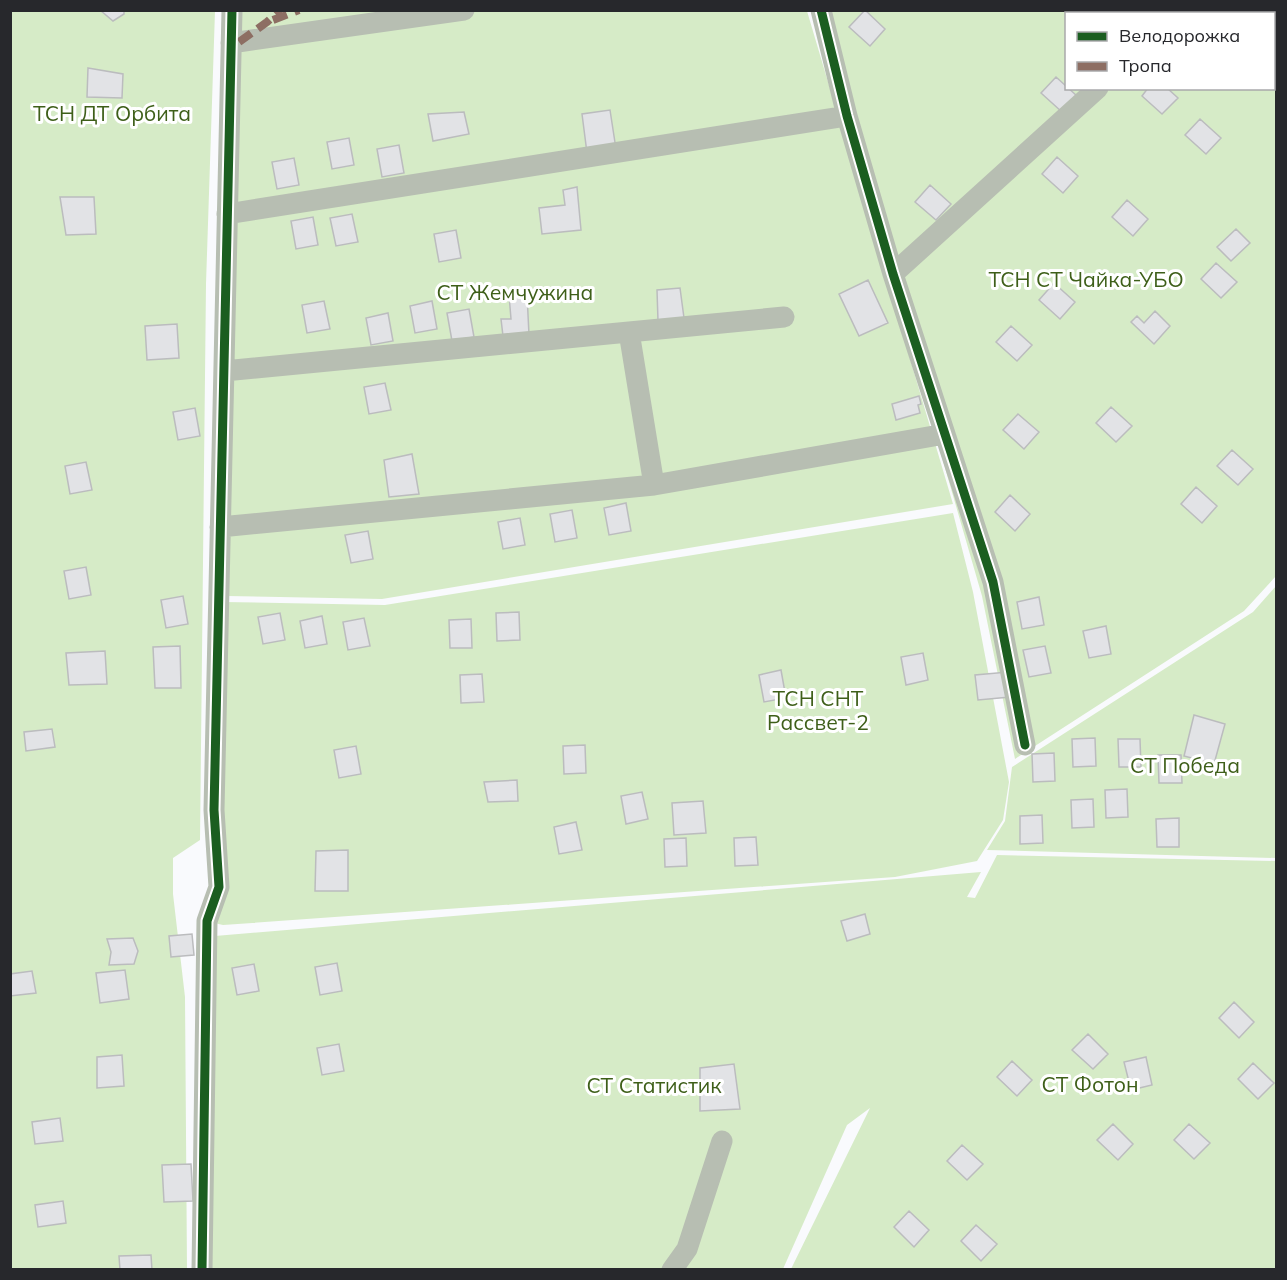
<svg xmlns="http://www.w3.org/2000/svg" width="1287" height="1280" font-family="Mulish,sans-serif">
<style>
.green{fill:#d6ebc7;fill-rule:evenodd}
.building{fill:#e2e3e6;stroke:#bbbcbe;stroke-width:1.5}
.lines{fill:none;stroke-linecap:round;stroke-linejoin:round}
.minor{stroke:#b7beb2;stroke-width:21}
.quiet{stroke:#8d6e63;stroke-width:8;stroke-dasharray:15 8;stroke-linecap:butt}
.cycleway-casing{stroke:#fff;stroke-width:13}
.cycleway{stroke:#1b5e20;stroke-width:9}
.labels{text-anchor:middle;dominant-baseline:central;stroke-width:6;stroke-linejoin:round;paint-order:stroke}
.park-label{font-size:21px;fill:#3e5f19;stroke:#fff}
</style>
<rect width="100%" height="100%" fill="#f9fafd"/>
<path class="green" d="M 10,11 L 215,11 L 206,284 L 200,840 L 173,858 L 173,894 L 185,997 L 187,1269 L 11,1269 Z
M 240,11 L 807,11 L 953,504 L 382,599 L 227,596 Z
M 813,11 L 1276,11 L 1276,576 L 1244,611 L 1015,759 L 982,596 ZM 1066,14 L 1274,14 L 1274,88 L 1066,88 Z
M 953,513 L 973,592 L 1009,782 L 1003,820 L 977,861 L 895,877 L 223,925 L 210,922 L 223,602 L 385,605 Z
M 1276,586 L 1276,858 L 987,850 L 1005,821 L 1012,767 L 1253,612 Z
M 997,855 L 1276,861 L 1276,1269 L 791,1269 L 870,1108 L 847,1125 L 783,1269 L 211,1270 L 215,936 L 981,872 L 967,897 L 975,898 Z"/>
<path class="building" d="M 100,10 L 124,10 L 124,14 L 113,21 Z
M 865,10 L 885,29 L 870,46 L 849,27 Z
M 88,68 L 123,74 L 122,98 L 87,97 Z
M 1056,77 L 1077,96 L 1062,112 L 1041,93 Z
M 1148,88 L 1167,88 L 1178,98 L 1162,114 L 1142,96 Z
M 610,110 L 616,149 L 587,153 L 582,114 Z
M 464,112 L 469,134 L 433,141 L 428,114 Z
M 1200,119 L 1221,138 L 1206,154 L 1185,135 Z
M 349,138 L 354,165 L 332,169 L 327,142 Z
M 399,145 L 404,173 L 382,177 L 377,149 Z
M 1057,157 L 1078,176 L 1063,193 L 1042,174 Z
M 294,158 L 299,185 L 277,189 L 272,162 Z
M 930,185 L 951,204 L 936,220 L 915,202 Z
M 577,187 L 581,230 L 542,234 L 539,208 L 565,205 L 563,190 Z
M 60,197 L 94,197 L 96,234 L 66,235 Z
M 1127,200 L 1148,219 L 1133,236 L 1112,217 Z
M 352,214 L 358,242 L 336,246 L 330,218 Z
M 313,217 L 318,245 L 296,249 L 291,221 Z
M 1236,229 L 1250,243 L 1231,261 L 1217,247 Z
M 456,230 L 461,258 L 439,262 L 434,234 Z
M 1216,263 L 1237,282 L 1221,298 L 1201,279 Z
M 868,280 L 888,323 L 859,336 L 839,294 Z
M 1054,283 L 1075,302 L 1060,319 L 1039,300 Z
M 680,288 L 684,318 L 658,321 L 657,290 Z
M 527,294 L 529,335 L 503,336 L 501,319 L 511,319 L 509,295 Z
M 324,301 L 330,329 L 307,333 L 302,305 Z
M 432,301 L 437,329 L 415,333 L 410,306 Z
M 469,309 L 474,337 L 452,341 L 447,313 Z
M 1155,311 L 1170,326 L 1154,344 L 1131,322 L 1137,316 L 1144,323 Z
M 388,313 L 393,341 L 371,345 L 366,318 Z
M 177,324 L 179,358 L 147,360 L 145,326 Z
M 1011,326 L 1032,345 L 1017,361 L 996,342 Z
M 385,383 L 391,410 L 369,414 L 364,387 Z
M 919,396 L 921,404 L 918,405 L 920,413 L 896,420 L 892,404 Z
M 1111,407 L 1132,426 L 1116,442 L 1096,423 Z
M 195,408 L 200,436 L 178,440 L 173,412 Z
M 1018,414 L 1039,432 L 1024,449 L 1003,430 Z
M 1232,450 L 1253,469 L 1238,485 L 1217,466 Z
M 412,454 L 419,494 L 389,497 L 384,460 Z
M 86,462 L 92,490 L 70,494 L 65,466 Z
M 1196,487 L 1217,506 L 1202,523 L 1181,504 Z
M 1010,495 L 1030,514 L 1015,531 L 995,512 Z
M 626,503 L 631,531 L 609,535 L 604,508 Z
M 572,510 L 577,538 L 555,542 L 550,514 Z
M 520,518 L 525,545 L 503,549 L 498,522 Z
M 368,531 L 373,559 L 351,563 L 345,535 Z
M 86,567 L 91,595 L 69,599 L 64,571 Z
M 183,596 L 188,624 L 166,628 L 161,600 Z
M 1039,597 L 1044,625 L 1022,629 L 1017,602 Z
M 519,612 L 520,640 L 497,641 L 496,613 Z
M 280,613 L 285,640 L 263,644 L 258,617 Z
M 322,616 L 327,644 L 305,648 L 300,621 Z
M 364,618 L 370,646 L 348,650 L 343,622 Z
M 471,619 L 472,648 L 450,648 L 449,620 Z
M 1106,626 L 1111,654 L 1089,658 L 1083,631 Z
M 180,646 L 181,688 L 155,688 L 153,647 Z
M 1045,646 L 1051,673 L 1029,677 L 1023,650 Z
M 105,651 L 107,684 L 69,685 L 66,653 Z
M 923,653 L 928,680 L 906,685 L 901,657 Z
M 781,670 L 786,698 L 764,702 L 759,675 Z
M 1008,672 L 1010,697 L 978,700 L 975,675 Z
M 482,674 L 484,702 L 461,703 L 460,675 Z
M 1194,715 L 1225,724 L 1214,764 L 1184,756 Z
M 52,729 L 55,747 L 26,751 L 24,732 Z
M 1095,738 L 1096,766 L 1073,767 L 1072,739 Z
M 1118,739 L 1140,739 L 1141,767 L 1119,767 Z
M 585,745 L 586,773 L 564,774 L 563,746 Z
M 356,746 L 361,774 L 339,778 L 334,750 Z
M 1054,753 L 1055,781 L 1033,782 L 1032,754 Z
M 1158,755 L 1181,755 L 1182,783 L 1159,783 Z
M 517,780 L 518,801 L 488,802 L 484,782 Z
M 1127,789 L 1128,817 L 1106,818 L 1105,790 Z
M 642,792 L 648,819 L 626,824 L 621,796 Z
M 1093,799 L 1094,827 L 1072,828 L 1071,800 Z
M 703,801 L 706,833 L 674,835 L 672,803 Z
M 1042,815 L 1043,843 L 1020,844 L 1020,816 Z
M 1179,818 L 1179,847 L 1157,847 L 1156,819 Z
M 576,822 L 582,850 L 559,854 L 554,827 Z
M 756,837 L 758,865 L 735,866 L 734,838 Z
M 686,838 L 687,866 L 665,867 L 664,839 Z
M 348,850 L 348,891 L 315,891 L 316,851 Z
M 865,914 L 870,934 L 847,941 L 841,921 Z
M 192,934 L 194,955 L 171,957 L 169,936 Z
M 133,938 L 138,951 L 134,964 L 109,965 L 111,952 L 107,939 Z
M 337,963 L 342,991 L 320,995 L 315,967 Z
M 254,964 L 259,991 L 237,995 L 232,968 Z
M 125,970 L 129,999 L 100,1003 L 96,973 Z
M 32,971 L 36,993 L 10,996 L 10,974 Z
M 1234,1002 L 1254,1022 L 1239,1038 L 1219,1018 Z
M 1088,1034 L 1108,1054 L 1093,1069 L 1072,1050 Z
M 339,1044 L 344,1071 L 322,1075 L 317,1048 Z
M 122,1055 L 124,1086 L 97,1088 L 97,1057 Z
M 1146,1057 L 1152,1085 L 1131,1090 L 1124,1062 Z
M 1012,1061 L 1032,1080 L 1017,1096 L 997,1077 Z
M 1253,1063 L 1274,1083 L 1258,1099 L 1238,1079 Z
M 734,1064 L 740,1109 L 700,1111 L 700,1068 Z
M 60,1118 L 63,1141 L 35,1144 L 32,1122 Z
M 1113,1124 L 1133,1144 L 1118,1160 L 1097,1140 Z
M 1189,1124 L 1210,1143 L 1194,1159 L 1174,1140 Z
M 962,1145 L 983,1164 L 967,1180 L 947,1161 Z
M 191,1164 L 193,1201 L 164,1202 L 162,1165 Z
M 63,1201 L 66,1223 L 38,1227 L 35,1205 Z
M 909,1211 L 929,1230 L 914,1247 L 894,1227 Z
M 976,1225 L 997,1244 L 981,1261 L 961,1241 Z
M 151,1255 L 152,1270 L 120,1270 L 119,1256 Z"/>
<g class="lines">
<path class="minor" d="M 821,10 L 847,116 L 893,274 L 993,582 L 1025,745
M 1181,14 L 1184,10
M 231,43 L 464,10
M 227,214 L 847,116
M 893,274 L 1098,88
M 629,332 L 654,485
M 224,371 L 784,317
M 220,527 L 654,485 L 945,434
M 202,1270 L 207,921 L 219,887 L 214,810 L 232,10
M 672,1270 L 687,1249 L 722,1141"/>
<path class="quiet" d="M 273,20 L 299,10
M 239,42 L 267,22 L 280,10"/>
<defs>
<path id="cycleway" d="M 821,10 L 847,116 L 893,274 L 993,582 L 1025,745
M 202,1270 L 207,921 L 219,887 L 214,810 L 232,10"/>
</defs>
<use href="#cycleway" class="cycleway-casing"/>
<use href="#cycleway" class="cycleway"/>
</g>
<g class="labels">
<g class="park-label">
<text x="112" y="113">ТСН ДТ Орбита</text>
<text x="1086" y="279">ТСН СТ Чайка-УБО</text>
<text x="515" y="292">СТ Жемчужина</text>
<text x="818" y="698">ТСН СНТ<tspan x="818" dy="24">Рассвет-2</tspan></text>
<text x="1185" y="765">СТ Победа</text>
<text x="1090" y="1084">СТ Фотон</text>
<text x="654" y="1085">СТ Статистик</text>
</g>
</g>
<rect width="1287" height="1280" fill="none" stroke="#27282c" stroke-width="24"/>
<rect x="1065" y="12" width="210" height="78" fill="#ffffff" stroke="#a9a9ab" stroke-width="1.5"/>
<rect x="1077" y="32" width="30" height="9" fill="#1b5e20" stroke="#a9a9ab" stroke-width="1.5"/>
<text x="1119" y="42" font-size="18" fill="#27282c">Велодорожка</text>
<rect x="1077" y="62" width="30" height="9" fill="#8d6e63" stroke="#a9a9ab" stroke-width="1.5"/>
<text x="1119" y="72" font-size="18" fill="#27282c">Тропа</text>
</svg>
